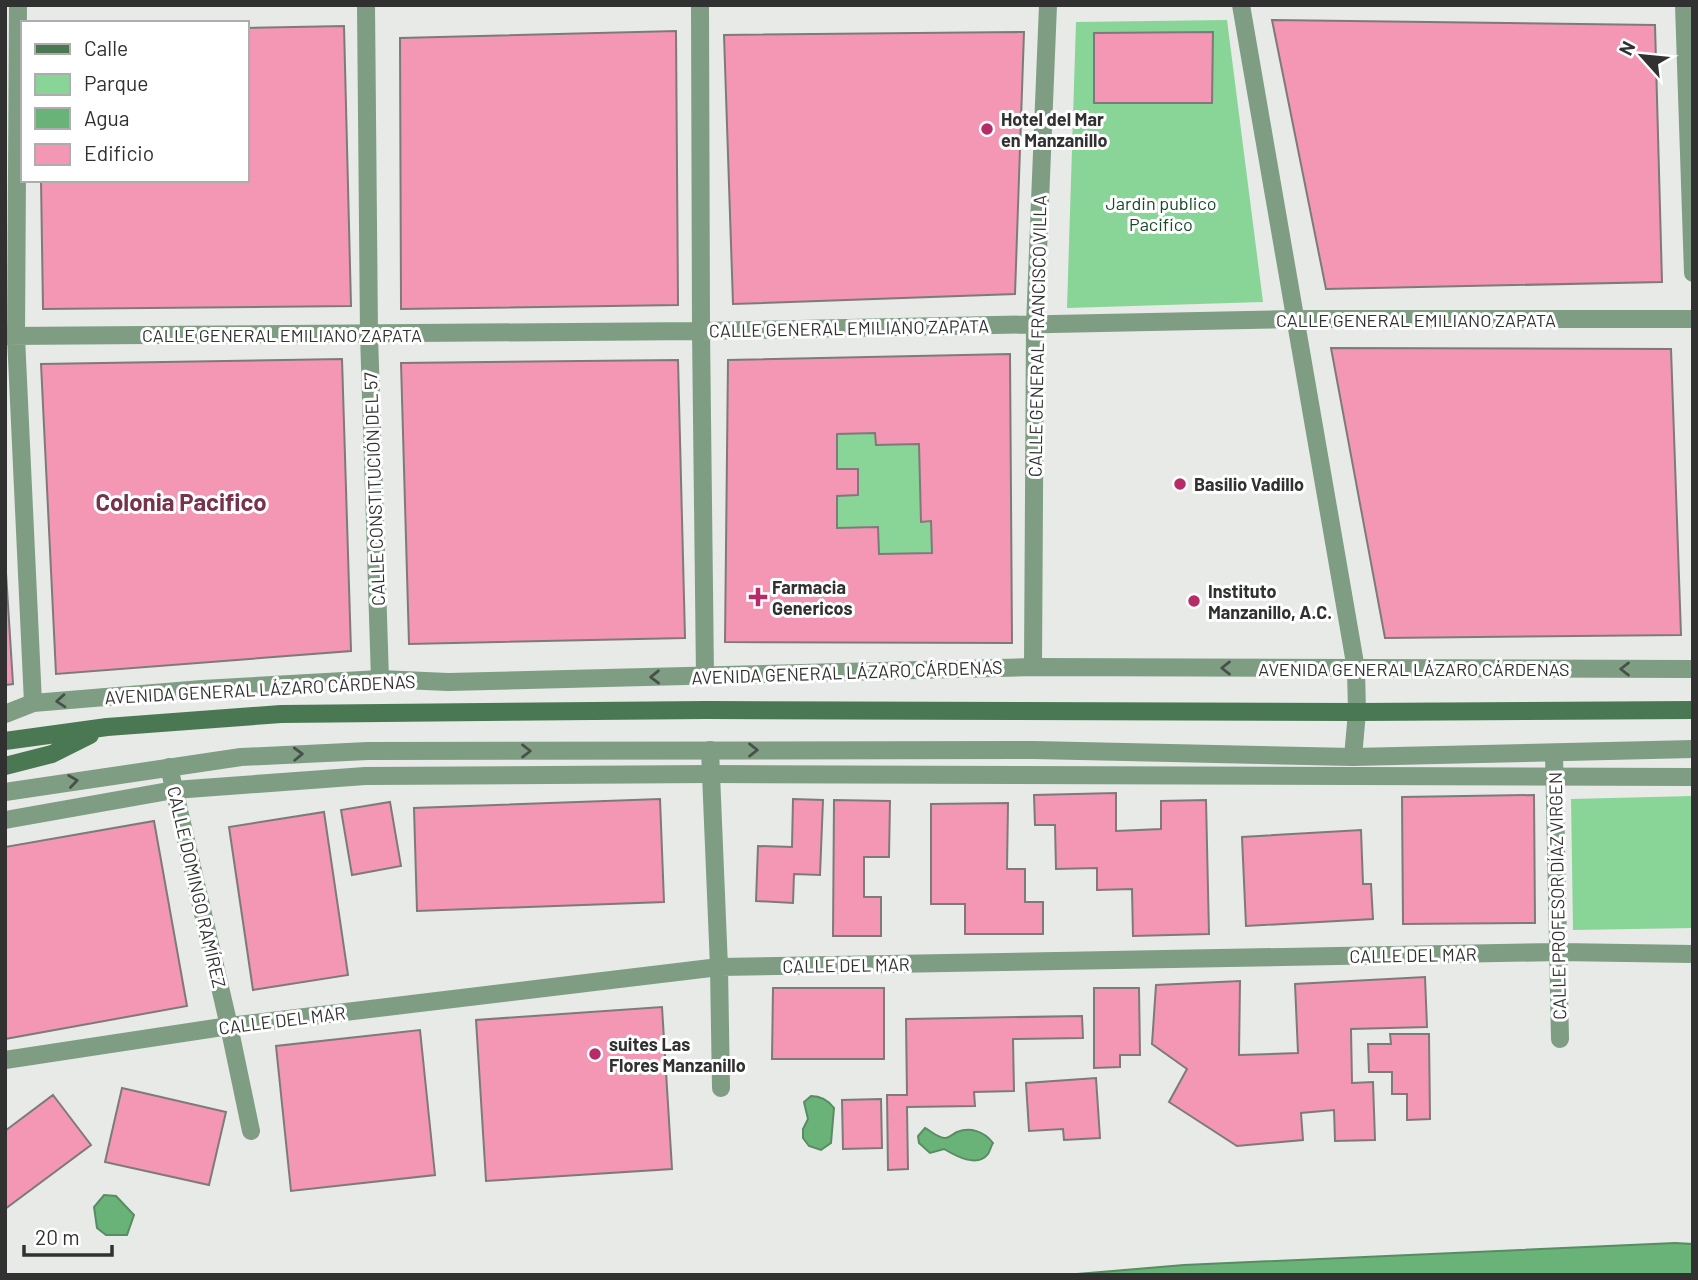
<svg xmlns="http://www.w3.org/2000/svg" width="1698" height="1280" font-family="Barlow,sans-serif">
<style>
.green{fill:#89d497}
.water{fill:#69b378;stroke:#588c62;stroke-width:2}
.building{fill:#f397b5;stroke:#7e7a7b;stroke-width:2;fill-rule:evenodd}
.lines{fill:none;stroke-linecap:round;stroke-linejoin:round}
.pedestrian{stroke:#7e9d83;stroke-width:18}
.minor{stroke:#7e9d83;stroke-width:18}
.tertiary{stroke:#7e9d83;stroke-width:18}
.secondary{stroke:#497852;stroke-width:18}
.oneway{stroke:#475149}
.poi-dot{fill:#b62c68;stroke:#fff;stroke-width:2.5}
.labels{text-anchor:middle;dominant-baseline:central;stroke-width:6;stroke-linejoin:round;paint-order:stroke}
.poi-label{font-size:18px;font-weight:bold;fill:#303130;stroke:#fff;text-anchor:start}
.park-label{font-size:18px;fill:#154b24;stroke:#fff}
.street-label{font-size:18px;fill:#303130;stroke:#fff}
.district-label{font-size:24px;font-weight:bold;fill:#78334c;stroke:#fff}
</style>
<rect width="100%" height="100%" fill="#e7eae7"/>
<path class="green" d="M 1227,20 L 1263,302 L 1067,308 L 1076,22 Z
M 875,433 L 876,445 L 919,444 L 921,521 L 931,521 L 932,553 L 879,554 L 878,527 L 837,528 L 837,496 L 858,495 L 857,469 L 837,469 L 837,434 Z
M 1693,796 L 1693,928 L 1573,930 L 1571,799 Z"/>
<path class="water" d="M 811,1096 C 821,1096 828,1100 834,1108 L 831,1143 L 821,1150 L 809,1146 L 803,1138 L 803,1129 L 808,1119 L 804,1102 Z
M 925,1128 C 931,1131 939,1139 946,1138 C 950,1137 953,1134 957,1132 C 970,1127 984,1131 993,1143 C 991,1146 990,1151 988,1154 C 977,1168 956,1156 944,1149 L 930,1153 L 919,1143 L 918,1136 Z
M 104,1195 L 116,1196 L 134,1215 L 127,1235 L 106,1235 L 97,1228 L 94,1207 Z
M 1675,1243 L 1693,1244 L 1693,1275 L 1065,1275 L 1184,1265 Z"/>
<path class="building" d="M 1272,20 L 1655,25 L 1662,282 L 1326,289 Z
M 344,26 L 351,306 L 43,309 L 41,180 L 247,180 L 247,28 Z
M 676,31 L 678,305 L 401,309 L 400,38 Z
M 1024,32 L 1015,294 L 733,304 L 724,35 Z
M 1213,32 L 1212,103 L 1094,103 L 1094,33 Z
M 1331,348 L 1671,349 L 1681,635 L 1385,638 Z
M 1010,354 L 1012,643 L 725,642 L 728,360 ZM 875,433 L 876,445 L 919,444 L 921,522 L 931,521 L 932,553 L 879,554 L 878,527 L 837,528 L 837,496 L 858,495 L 858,469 L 837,469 L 837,434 Z
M 342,359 L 351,651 L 56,674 L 41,364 Z
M 678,360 L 685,638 L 409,644 L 401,363 Z
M 5,557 L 13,684 L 5,685 Z
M 1116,793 L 1116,831 L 1161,829 L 1161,801 L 1206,800 L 1209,934 L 1133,936 L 1132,889 L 1097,890 L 1097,868 L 1056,869 L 1055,825 L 1035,825 L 1034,795 Z
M 1534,795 L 1535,923 L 1403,924 L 1402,797 Z
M 660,799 L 664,902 L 417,911 L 414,808 Z
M 793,799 L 823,800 L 820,875 L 794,874 L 793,903 L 756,901 L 758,846 L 792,847 Z
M 834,800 L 890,801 L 889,857 L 864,857 L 864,897 L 881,897 L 881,936 L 833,936 Z
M 390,802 L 401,866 L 352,875 L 341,810 Z
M 1008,803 L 1007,869 L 1025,869 L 1025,902 L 1043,902 L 1043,934 L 965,934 L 965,904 L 931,904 L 931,804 Z
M 324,812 L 348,975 L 253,990 L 229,827 Z
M 154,821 L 187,1006 L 5,1039 L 5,847 Z
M 1361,830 L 1363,884 L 1371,884 L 1373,919 L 1246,926 L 1242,837 Z
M 1425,977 L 1427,1027 L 1351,1029 L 1352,1083 L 1373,1082 L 1375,1140 L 1335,1141 L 1334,1110 L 1301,1113 L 1303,1140 L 1237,1146 L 1169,1102 L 1187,1069 L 1152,1044 L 1156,985 L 1240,981 L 1239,1055 L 1298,1053 L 1295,984 Z
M 773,988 L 884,988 L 884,1059 L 772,1059 Z
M 1094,988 L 1139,988 L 1140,1055 L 1120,1055 L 1120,1067 L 1094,1068 Z
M 662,1007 L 672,1169 L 486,1181 L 476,1020 Z
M 1082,1016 L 1083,1038 L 1013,1039 L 1014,1091 L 974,1092 L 975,1106 L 907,1107 L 908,1169 L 888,1170 L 887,1095 L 907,1095 L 906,1019 Z
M 420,1030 L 435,1175 L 291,1191 L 276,1046 Z
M 1390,1034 L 1429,1034 L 1430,1119 L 1407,1120 L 1407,1094 L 1392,1094 L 1392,1072 L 1369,1072 L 1368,1044 L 1391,1044 Z
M 1096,1078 L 1100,1138 L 1064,1140 L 1063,1129 L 1029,1131 L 1026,1083 Z
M 122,1088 L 226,1112 L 209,1185 L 105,1162 Z
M 53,1095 L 91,1145 L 5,1209 L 5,1131 Z
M 881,1099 L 882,1148 L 843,1149 L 842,1100 Z"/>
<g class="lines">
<path class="pedestrian" d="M 5,820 L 174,790 L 365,776 L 711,774 L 1693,777"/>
<path class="minor" d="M 18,5 L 16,337 L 33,703
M 366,5 L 369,335 L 380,679
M 700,5 L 701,331 L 705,676
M 1241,5 L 1356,669 L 1357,712 L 1353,757
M 1684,5 L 1693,273
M 5,336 L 701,331 L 1295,319 L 1693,319
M 1033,667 L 1035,325 L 1048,5
M 710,750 L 719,967 L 721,1088
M 1554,753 L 1560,1039
M 169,767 L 229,1026 L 251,1131
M 5,1060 L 229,1026 L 719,967 L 1559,952 L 1693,954"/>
<path class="tertiary" d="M 5,714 L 33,703 L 202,689 L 380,679 L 448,682 L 1033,667 L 1693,669
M 5,792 L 241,757 L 368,751 L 1034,750 L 1353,757 L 1693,749"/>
<path class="secondary" d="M 5,741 L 107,727 L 281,714 L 706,710 L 1357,712 L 1693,710
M 5,766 L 52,754 L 90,735"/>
</g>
<defs><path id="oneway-chevron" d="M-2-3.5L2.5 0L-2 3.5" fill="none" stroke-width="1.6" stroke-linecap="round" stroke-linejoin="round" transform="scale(1.75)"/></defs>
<g class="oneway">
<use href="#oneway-chevron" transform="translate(1226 668) rotate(-180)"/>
<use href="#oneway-chevron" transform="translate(1625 669) rotate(-180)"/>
<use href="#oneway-chevron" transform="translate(655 677) rotate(179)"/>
<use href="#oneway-chevron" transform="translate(61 701) rotate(176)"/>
<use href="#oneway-chevron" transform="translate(753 750)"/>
<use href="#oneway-chevron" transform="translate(526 751)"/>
<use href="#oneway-chevron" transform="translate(298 754) rotate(-2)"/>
<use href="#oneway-chevron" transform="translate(73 781) rotate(-8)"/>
</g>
<g class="poi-dot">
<circle cx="987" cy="129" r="7"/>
<circle cx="1180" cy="484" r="7"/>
<path d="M754.5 586.5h7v7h7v7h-7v7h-7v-7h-7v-7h7z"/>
<circle cx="1194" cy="601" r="7"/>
<circle cx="595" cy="1054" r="7"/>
</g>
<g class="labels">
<g class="poi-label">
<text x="1001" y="119">Hotel del Mar<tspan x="1001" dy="21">en Manzanillo</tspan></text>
<text x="1194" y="484">Basilio Vadillo</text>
<text x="772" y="587">Farmacia<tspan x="772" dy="21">Genericos</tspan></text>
<text x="1208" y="591">Instituto<tspan x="1208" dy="21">Manzanillo, A.C.</tspan></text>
<text x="609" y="1044">suites Las<tspan x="609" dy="21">Flores Manzanillo</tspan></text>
</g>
<g class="park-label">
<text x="1161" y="203">Jardin publico<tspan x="1161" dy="21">Pacifico</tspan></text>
</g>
<g class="street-label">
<text x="1416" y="320">CALLE GENERAL EMILIANO ZAPATA</text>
<text transform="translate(849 328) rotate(-1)">CALLE GENERAL EMILIANO ZAPATA</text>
<text x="282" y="335">CALLE GENERAL EMILIANO ZAPATA</text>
<text transform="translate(1037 336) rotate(-89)">CALLE GENERAL FRANCISCO VILLA</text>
<text transform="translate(374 489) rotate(-92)">CALLE CONSTITUCIÓN DEL 57</text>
<text x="1414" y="669">AVENIDA GENERAL LÁZARO CÁRDENAS</text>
<text transform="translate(847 672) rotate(-2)">AVENIDA GENERAL LÁZARO CÁRDENAS</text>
<text transform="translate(260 689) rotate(-3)">AVENIDA GENERAL LÁZARO CÁRDENAS</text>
<text transform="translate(197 887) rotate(77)">CALLE DOMINGO RAMÍREZ</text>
<text transform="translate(1557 896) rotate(-91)">CALLE PROFESOR DÍAZ VIRGEN</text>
<text transform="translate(1413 955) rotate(-1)">CALLE DEL MAR</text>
<text transform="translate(846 965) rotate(-1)">CALLE DEL MAR</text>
<text transform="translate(282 1020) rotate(-7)">CALLE DEL MAR</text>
</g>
<g class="district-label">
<text x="181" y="501">Colonia Pacifico</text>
</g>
</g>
<rect width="1698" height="1280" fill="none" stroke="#303130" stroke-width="14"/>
<rect x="21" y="21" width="228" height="161" fill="#ffffff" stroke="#acadac" stroke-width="2"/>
<rect x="35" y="44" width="35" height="10" fill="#497852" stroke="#acadac" stroke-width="2"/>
<text x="84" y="56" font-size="21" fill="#303130">Calle</text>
<rect x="35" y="74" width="35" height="21" fill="#89d497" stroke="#acadac" stroke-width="2"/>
<text x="84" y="91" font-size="21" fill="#303130">Parque</text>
<rect x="35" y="108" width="35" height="21" fill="#69b378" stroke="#acadac" stroke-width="2"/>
<text x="84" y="126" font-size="21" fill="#303130">Agua</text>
<rect x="35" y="144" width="35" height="21" fill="#f397b5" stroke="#acadac" stroke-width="2"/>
<text x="84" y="161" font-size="21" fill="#303130">Edificio</text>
<g transform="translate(1642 56) rotate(297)" stroke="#ffffff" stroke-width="5" paint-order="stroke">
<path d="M0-5L12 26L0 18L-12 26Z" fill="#303130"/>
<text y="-10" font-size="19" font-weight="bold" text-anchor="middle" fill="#303130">N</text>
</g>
<path d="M24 1245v10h88v-10" fill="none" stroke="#303130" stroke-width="3.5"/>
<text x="35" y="1245" font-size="21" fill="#303130" stroke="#ffffff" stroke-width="5" paint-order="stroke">20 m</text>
</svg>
